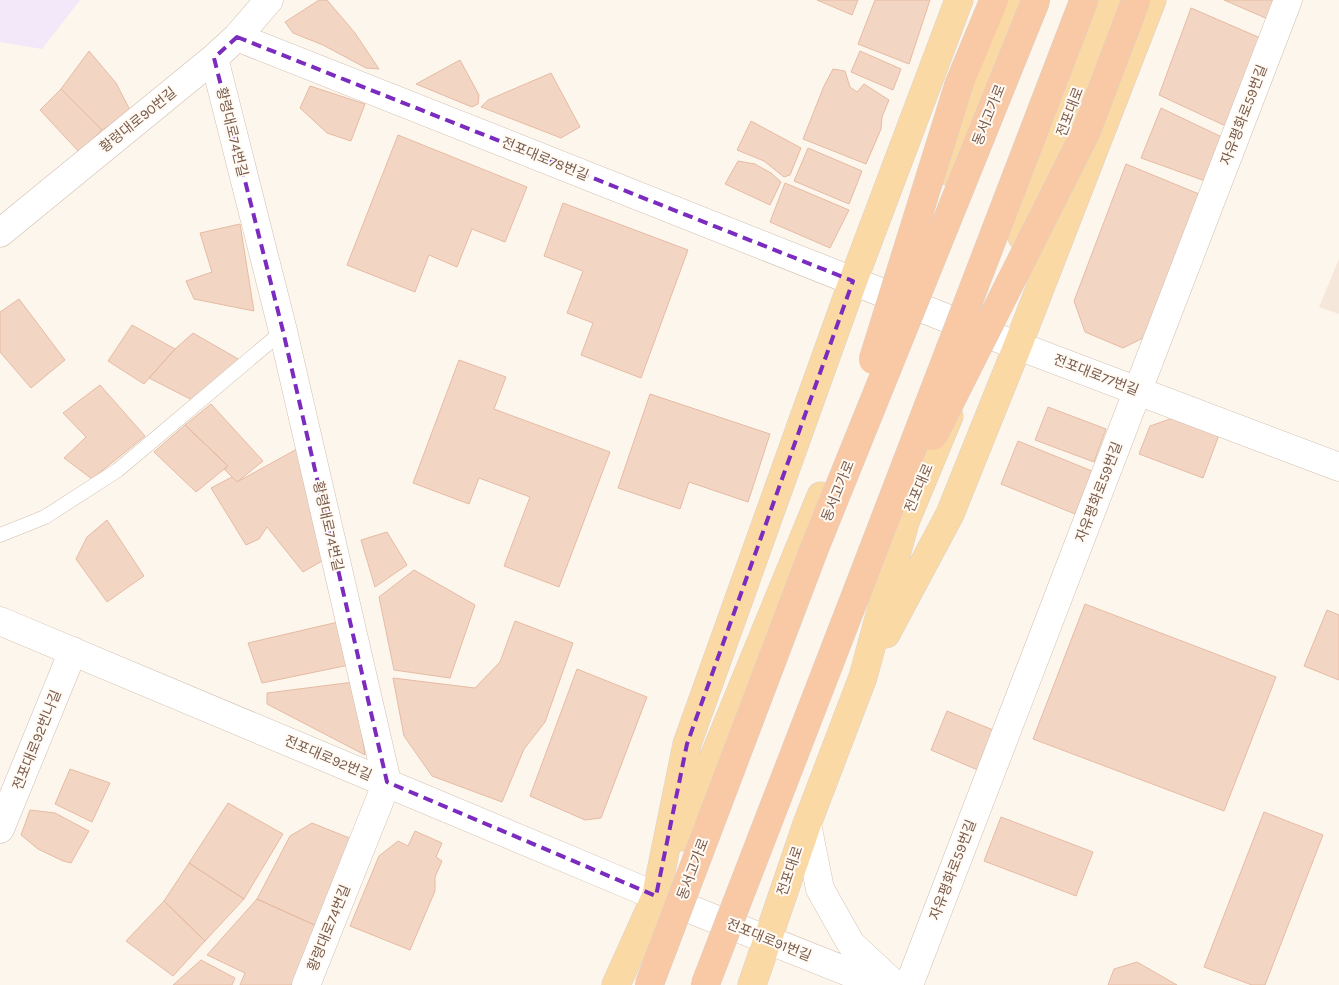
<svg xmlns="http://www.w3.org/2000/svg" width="1339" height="985" font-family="Karla,'Noto Sans KR',sans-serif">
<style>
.residential{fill:#f5e8da}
.education{fill:#f3e8fa}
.building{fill:#f3d5c3;stroke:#e6bba3}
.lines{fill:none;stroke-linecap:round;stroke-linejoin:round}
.service-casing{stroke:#d1beb0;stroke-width:15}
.minor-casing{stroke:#d1beb0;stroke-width:29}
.secondary-casing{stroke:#d6c0b0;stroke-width:29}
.primary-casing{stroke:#dad1cd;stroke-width:29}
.trunk-casing{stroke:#dad1cd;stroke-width:29}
.service{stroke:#fff;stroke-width:14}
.minor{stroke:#fff;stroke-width:28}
.secondary{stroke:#fff;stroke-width:28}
.primary{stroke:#fbd9a5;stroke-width:28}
.trunk{stroke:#f9c8a4;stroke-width:28}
.trunk-bridge-casing{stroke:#dad1cd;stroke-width:29;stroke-linecap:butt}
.trunk-bridge{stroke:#f9c8a4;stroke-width:28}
.marked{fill:none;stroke:#7b2cbf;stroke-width:4;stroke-dasharray:10 6;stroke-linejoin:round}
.labels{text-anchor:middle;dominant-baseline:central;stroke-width:4;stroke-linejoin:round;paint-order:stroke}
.street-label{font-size:14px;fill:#7a5c4d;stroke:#fffaf3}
</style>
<rect width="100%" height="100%" fill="#fdf6ec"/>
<path class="residential" d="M 1339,259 L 1339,314 L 1319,307 Z"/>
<path class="education" d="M 0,0 L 80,0 L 42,49 L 0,42 Z"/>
<path class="building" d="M 319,0 L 327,0 L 355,33 L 379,69 L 366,68 L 323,45 L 293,33 L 285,22 Z
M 817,0 L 858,0 L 852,15 Z
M 875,0 L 930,0 L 909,64 L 858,44 Z
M 1224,0 L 1277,0 L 1270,20 Z
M 1191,8 L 1265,40 L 1230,128 L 1159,95 Z
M 89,51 L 116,83 L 131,112 L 102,130 L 61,89 Z
M 860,51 L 901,69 L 893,90 L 851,72 Z
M 460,60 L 479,95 L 478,104 L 472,107 L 416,84 Z
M 833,69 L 845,71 L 850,87 L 857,92 L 864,84 L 889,100 L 882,117 L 881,129 L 866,164 L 803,139 L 824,86 Z
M 551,73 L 580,127 L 561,138 L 481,107 L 488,100 Z
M 310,86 L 365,104 L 351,141 L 327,133 L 300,108 Z
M 61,89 L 102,130 L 79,152 L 40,110 Z
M 1161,108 L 1226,139 L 1208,182 L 1141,158 Z
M 751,121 L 801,148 L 790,175 L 784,177 L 764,161 L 737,150 Z
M 398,135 L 527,187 L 505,242 L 472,229 L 457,267 L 429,255 L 415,292 L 347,265 Z
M 808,148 L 862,171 L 849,204 L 794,181 Z
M 738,161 L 755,164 L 771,173 L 781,182 L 770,205 L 725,184 Z
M 1126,164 L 1199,194 L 1149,335 L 1123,348 L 1085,332 L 1074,301 Z
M 785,183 L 849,210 L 830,248 L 770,222 Z
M 563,203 L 688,250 L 641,378 L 581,355 L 593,323 L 567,313 L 583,271 L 544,256 Z
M 240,224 L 254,311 L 194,299 L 186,281 L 212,272 L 200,233 Z
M 19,299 L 65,360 L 31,388 L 0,352 L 0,312 Z
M 132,325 L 175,349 L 144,384 L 108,361 Z
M 193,333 L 240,360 L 198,403 L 149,378 L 175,349 Z
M 459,360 L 506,377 L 494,409 L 610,452 L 559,587 L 504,566 L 530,497 L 479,478 L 469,504 L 413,483 Z
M 100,385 L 145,436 L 92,479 L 64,458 L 86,437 L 63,413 Z
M 650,394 L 770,434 L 748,502 L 689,482 L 680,509 L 618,488 Z
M 211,404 L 263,461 L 237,482 L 224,469 L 228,466 L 185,425 Z
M 1048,407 L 1106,429 L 1094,462 L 1035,440 Z
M 1173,418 L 1219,435 L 1203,478 L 1139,454 L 1150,426 Z
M 185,425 L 228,466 L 196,492 L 154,452 Z
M 1018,441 L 1092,471 L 1075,514 L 1001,484 Z
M 297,449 L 334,554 L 303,572 L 267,527 L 259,539 L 246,545 L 211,488 L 232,477 L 237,482 Z
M 107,520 L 144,576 L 107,602 L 76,559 L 87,537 Z
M 387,532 L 407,565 L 375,587 L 361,540 Z
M 414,570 L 475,605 L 450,678 L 394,670 L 379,597 Z
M 1085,604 L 1276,677 L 1224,811 L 1033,739 Z
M 1327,610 L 1339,615 L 1339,680 L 1304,666 Z
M 515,621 L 573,643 L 545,722 L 524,749 L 502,802 L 432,776 L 404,736 L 393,678 L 475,688 L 500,662 Z
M 338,622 L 349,665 L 262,683 L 248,643 Z
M 577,669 L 647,697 L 601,818 L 585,820 L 530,796 Z
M 354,682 L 365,755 L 267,704 L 267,693 Z
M 947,711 L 998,732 L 980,771 L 931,750 Z
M 70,769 L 110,783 L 92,822 L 55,804 Z
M 228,803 L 283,834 L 244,899 L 189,863 Z
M 30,810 L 55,813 L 89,831 L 71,863 L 63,861 L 38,849 L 21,835 Z
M 1264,812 L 1323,835 L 1265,985 L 1252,985 L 1204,967 Z
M 1001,817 L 1093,852 L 1076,896 L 984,861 Z
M 312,823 L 352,839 L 319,927 L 257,899 L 290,836 Z
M 415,831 L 442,843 L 436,857 L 442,861 L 435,877 L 435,891 L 410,950 L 350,926 L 379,856 L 398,841 L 408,846 Z
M 189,863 L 244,899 L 205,941 L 164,901 Z
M 257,899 L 319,927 L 293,985 L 240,985 L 245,973 L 207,955 Z
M 164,901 L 205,941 L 173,976 L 126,941 Z
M 201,960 L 235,978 L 232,985 L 173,985 Z
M 1137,962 L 1177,985 L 1108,985 L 1114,969 Z"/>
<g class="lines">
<defs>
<path id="service" d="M 0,535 L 45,517 L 118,470 L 283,331"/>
<path id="minor" d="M 237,37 L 984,333 L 1339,467
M 214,58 L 283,331 L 387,782 L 306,985
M 0,233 L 214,58 L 237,37 L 269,0
M 0,621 L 656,896
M 0,829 L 73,651
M 909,985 L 1288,0"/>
<path id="secondary" d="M 807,824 L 820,889 L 851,944 L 894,984
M 657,896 L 881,985"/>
<path id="primary" d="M 952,173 L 1020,0
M 1022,237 L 1114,0
M 886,634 L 950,514 L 1018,345 L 1152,0
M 681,837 L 821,496
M 616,985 L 656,896 L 687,744 L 853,281 L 959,0
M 752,985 L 807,824 L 863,677 L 905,522 L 949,416"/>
<path id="trunk" d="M 959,84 L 994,0"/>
</defs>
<use href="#service" class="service-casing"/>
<use href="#minor" class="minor-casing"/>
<use href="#secondary" class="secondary-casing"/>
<use href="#primary" class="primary-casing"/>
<use href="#trunk" class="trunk-casing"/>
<use href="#service" class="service"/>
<use href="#minor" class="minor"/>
<use href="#secondary" class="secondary"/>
<use href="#primary" class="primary"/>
<use href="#trunk" class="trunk"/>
<defs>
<path id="trunk-bridge" d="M 873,360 L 959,84
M 933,436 L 1086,132 L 1136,0
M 649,985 L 815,547 L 1036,0
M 705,985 L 865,571 L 1084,0"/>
</defs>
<use href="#trunk-bridge" class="trunk-bridge-casing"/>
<use href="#trunk-bridge" class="trunk-bridge"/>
</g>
<path class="marked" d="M 237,37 L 853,281 L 687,744 L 656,896 L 387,782 L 283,331 L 214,58 Z"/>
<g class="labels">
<g class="street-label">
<text transform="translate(1070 112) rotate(-69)">전포대로</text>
<text transform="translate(989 115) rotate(-68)">동서고가로</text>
<text transform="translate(1244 115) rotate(-69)">자유평화로59번길</text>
<text transform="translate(138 120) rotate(-39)">황령대로90번길</text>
<text transform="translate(232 132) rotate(76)">황령대로74번길</text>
<text transform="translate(545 159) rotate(22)">전포대로78번길</text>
<text transform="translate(1096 375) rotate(21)">전포대로77번길</text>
<text transform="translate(919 488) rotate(-67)">전포대로</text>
<text transform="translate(838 491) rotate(-68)">동서고가로</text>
<text transform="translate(1099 492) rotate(-69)">자유평화로59번길</text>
<text transform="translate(328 526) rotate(77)">황령대로74번길</text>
<text transform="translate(37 740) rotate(-68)">전포대로92번나길</text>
<text transform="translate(328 758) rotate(23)">전포대로92번길</text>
<text transform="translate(693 869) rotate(-69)">동서고가로</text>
<text transform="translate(953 870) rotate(-69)">자유평화로59번길</text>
<text transform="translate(790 871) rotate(-71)">전포대로</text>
<text transform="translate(329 928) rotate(-68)">황령대로74번길</text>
<text transform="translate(769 940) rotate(22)">전포대로91번길</text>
</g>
</g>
</svg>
